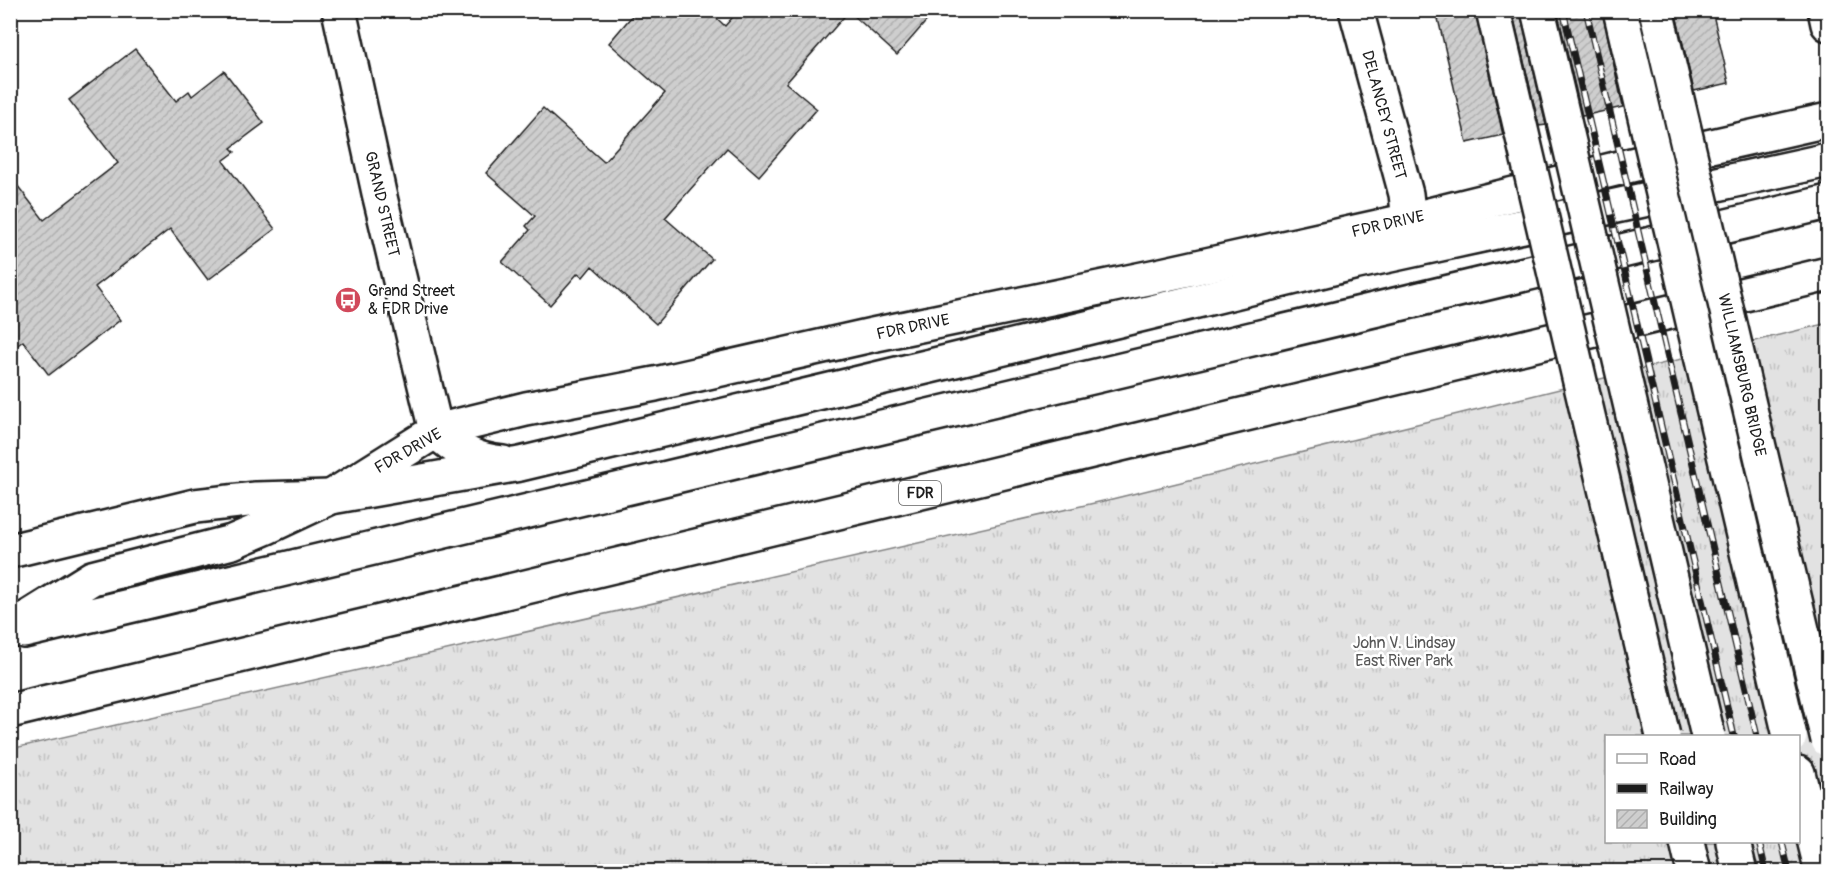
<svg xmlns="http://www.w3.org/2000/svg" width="1839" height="882" font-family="Pangolin,sans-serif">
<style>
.grass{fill:url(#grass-tufts);stroke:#7f7f7f;stroke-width:1.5;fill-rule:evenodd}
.building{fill:url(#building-hatch);stroke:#1c1c1c;stroke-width:1.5}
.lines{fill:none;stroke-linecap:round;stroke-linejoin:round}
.street-casing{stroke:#1c1c1c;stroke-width:38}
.primary-casing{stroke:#1c1c1c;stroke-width:38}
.highway-casing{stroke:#1c1c1c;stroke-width:38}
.street{stroke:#fff;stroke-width:33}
.primary{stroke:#fff;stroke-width:33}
.highway{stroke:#fff;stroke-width:33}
.rail-casing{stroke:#1c1c1c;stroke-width:7}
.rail{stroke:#fff;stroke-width:4.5;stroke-dasharray:14;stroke-linecap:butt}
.highway-bridge-casing{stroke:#1c1c1c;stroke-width:38;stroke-linecap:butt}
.highway-bridge{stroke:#fff;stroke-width:33}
.labels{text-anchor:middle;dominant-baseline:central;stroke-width:5;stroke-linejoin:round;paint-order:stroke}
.shield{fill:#fff;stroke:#606060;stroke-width:1.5}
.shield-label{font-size:15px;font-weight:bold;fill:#1c1c1c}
.street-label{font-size:16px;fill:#1c1c1c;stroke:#fff}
.poi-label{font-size:16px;fill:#1c1c1c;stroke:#fff;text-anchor:start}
.park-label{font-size:16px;fill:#575757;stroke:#fff}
</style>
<defs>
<pattern id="grass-tufts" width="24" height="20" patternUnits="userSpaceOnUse" patternTransform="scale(1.5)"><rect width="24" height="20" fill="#e2e2e2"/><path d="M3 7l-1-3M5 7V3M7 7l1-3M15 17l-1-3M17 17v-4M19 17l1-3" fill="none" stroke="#c1c1c1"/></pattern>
<pattern id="building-hatch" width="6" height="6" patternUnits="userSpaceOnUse" patternTransform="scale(1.5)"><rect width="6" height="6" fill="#cecece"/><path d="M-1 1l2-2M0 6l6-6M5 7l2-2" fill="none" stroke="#b0b0b0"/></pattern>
</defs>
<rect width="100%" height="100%" fill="#fff"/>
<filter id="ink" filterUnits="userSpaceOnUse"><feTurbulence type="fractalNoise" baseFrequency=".0167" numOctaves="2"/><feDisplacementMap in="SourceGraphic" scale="12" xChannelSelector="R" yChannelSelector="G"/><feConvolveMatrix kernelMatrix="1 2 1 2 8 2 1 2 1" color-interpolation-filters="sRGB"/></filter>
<g filter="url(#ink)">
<path class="grass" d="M 1828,323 L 1828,871 L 11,871 L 10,749 L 1112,499 ZM 1606,736 L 1798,736 L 1798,842 L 1606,842 Z"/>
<path class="building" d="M 637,10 L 708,10 L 725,26 L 739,10 L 936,10 L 897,55 L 849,11 L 786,83 L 817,109 L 759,176 L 727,148 L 665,218 L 712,259 L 656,324 L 592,266 L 583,277 L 578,273 L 550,305 L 502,262 L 530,230 L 526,226 L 535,216 L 486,173 L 543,108 L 604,162 L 665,93 L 609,43 Z
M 1436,10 L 1475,10 L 1503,135 L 1467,143 Z
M 1512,10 L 1520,10 L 1546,125 L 1539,126 Z
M 1557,10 L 1602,10 L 1623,107 L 1582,116 Z
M 1675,10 L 1712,10 L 1729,83 L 1694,91 Z
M 135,49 L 176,101 L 189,91 L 192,96 L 224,71 L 264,123 L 231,148 L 235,152 L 223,161 L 275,229 L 208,280 L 170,229 L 95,287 L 120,320 L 49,375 L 23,341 L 10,351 L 10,176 L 44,220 L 118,163 L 69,100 Z"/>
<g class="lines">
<defs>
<path id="street" d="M 1356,10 L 1406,194 L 1409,220
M 1825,10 L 1828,24
M 436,431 L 526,409 L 655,384 L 872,335 L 1157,276 L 1409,220 L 1676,154 L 1828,120
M 10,551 L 195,506 L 256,499 L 331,497"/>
<path id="primary" d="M 331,497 L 436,431 L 379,193 L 339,10"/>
<path id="highway" d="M 436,431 C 455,450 476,461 503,463
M 10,629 L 92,578 L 232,542 L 267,527 L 331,497 L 520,464 L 947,362 L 1353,263 L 1828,160
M 24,631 L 1828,202
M 10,711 L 1828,274
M 1798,773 L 1822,872
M 1687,842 L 1694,872
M 1733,842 L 1740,872"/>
</defs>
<use href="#street" class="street-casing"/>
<use href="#primary" class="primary-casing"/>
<use href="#highway" class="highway-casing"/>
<use href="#street" class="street"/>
<use href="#primary" class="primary"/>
<use href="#highway" class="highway"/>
<defs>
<path id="rail" d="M 1563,10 L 1734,736
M 1586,10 L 1757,736
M 1759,842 L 1766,872
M 1782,842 L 1789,872"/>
</defs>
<use href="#rail" class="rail-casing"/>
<use href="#rail" class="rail"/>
<defs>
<path id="highway-bridge" d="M 1493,10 L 1663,736
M 1538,10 L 1708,736
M 1620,10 L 1790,736
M 1656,10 L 1828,740"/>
</defs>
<use href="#highway-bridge" class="highway-bridge-casing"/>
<use href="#highway-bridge" class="highway-bridge"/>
</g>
</g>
<defs>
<symbol id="bus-disc" viewBox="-11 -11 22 22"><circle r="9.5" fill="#d1495b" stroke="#fff"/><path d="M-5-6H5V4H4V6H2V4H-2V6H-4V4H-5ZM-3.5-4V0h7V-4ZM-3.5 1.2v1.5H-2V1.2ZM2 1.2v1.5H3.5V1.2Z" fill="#fff"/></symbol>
</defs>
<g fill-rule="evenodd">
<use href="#bus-disc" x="333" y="285" width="30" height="30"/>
</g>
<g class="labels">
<rect class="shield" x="899" y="481" width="42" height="24" rx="4.5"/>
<g class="shield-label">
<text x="920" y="493">FDR</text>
</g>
<g class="street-label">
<text transform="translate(1384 115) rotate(75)">DELANCEY STREET</text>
<text transform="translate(382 204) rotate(77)">GRAND STREET</text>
<text transform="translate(1388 224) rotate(-13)">FDR DRIVE</text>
<text transform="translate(913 327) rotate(-12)">FDR DRIVE</text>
<text transform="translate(1742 375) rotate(77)">WILLIAMSBURG BRIDGE</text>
<text transform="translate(408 451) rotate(-30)">FDR DRIVE</text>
</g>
<g class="poi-label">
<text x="368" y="291">Grand Street<tspan x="368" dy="18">&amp; FDR Drive</tspan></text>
</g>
<g class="park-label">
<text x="1404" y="643">John V. Lindsay<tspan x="1404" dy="18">East River Park</tspan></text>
</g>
</g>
<rect width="1839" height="882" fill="none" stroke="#fff" stroke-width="36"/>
<rect x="18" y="18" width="1803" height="846" fill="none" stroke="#1c1c1c" stroke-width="2" filter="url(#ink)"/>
<rect x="1605" y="735" width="195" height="108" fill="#ffffff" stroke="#a4a4a4" stroke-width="1.5"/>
<rect x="1617" y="754" width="30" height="9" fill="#ffffff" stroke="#a4a4a4" stroke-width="1.5"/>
<text x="1659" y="765" font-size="18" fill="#1c1c1c">Road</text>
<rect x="1617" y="784" width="30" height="9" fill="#1c1c1c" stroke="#a4a4a4" stroke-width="1.5"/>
<text x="1659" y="795" font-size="18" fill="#1c1c1c">Railway</text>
<rect x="1617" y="810" width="30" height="18" fill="url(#building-hatch)" stroke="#a4a4a4" stroke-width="1.5"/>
<text x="1659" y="825" font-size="18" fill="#1c1c1c">Building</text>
</svg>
